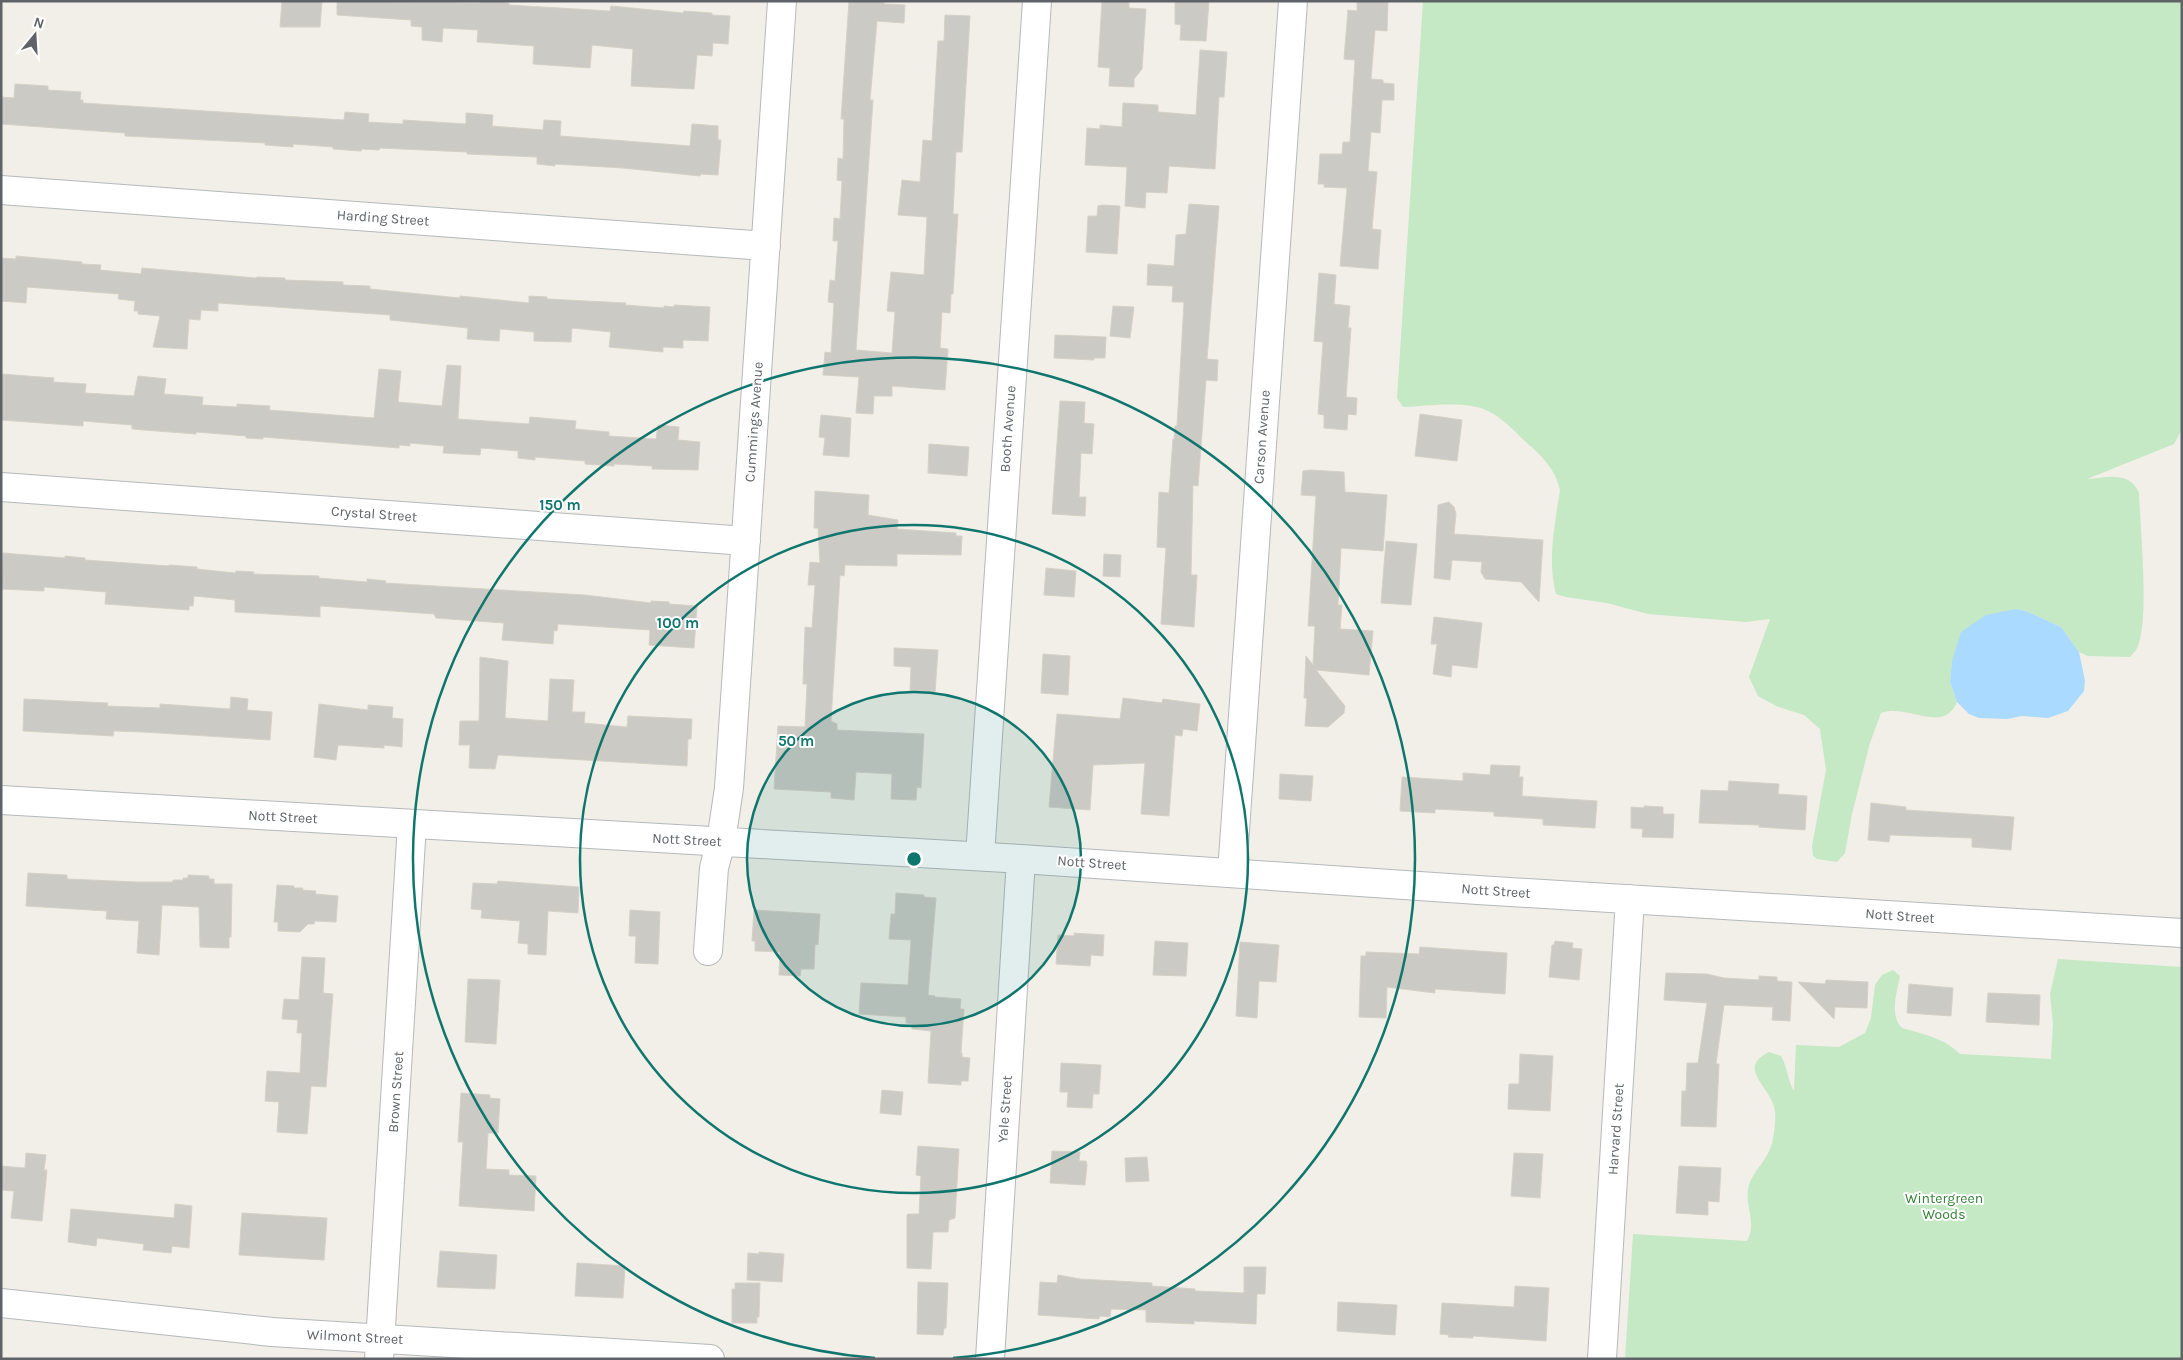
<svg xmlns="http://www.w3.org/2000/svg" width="2183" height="1360" font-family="Karla,sans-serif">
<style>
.green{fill:#c5e8c5}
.water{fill:#aadaff}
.building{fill:#cccac5;stroke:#d6d1c6}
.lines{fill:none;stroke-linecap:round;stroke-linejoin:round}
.minor-casing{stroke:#b5b8bc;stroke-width:30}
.minor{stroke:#fff;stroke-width:28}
.ring{fill:none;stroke:#0f766e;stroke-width:2.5}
.labels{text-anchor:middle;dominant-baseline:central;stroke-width:4;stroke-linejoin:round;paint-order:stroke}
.street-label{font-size:14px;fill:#5f6368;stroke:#fff}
.park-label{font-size:14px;fill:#348238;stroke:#fff}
.centre{fill:#0f766e;stroke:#fff;stroke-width:2.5}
.ring-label{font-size:15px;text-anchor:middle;font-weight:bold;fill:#0f766e;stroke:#fff;stroke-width:4;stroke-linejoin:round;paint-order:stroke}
</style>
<rect width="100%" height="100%" fill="#f1efe8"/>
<path class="green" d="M 1423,1 L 2182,1 L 2182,429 L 2174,444 L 2087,479 C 2107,478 2129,470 2139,493 C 2140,527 2150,621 2137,648 C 2136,651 2132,654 2130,657 L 2088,656 L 2079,652 L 2061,627 L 2026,611 L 2016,609 L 1952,661 L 1950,682 L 1957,702 C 1943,735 1908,703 1881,713 L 1870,743 L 1852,814 L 1845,853 L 1837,862 L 1817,859 L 1813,856 L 1812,846 L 1826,770 L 1820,729 L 1804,715 L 1776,706 L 1758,696 L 1749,677 L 1770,619 L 1746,622 L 1648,614 L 1607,603 L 1566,597 L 1556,594 C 1547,560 1555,524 1560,490 C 1555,469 1543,457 1527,443 C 1515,432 1503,418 1488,411 C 1467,400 1427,406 1403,407 L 1397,398 Z
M 2058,959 L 2182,967 L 2182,1359 L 1625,1359 L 1633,1234 L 1747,1241 C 1758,1224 1743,1202 1749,1185 C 1753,1172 1765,1162 1770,1149 C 1774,1140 1776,1121 1775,1111 C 1772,1087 1735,1069 1769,1052 L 1781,1056 C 1788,1068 1787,1080 1794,1091 L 1796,1045 L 1839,1047 L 1865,1033 L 1871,1018 L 1875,985 L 1882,975 L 1893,970 L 1900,976 C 1897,992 1889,1015 1902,1028 C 1923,1034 1944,1038 1960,1054 L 2051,1059 L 2053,1024 L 2050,994 Z"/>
<path class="water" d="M 2016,609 L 2026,611 L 2061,627 L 2079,652 L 2085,681 L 2084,691 L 2068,711 L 2048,718 L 2022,716 L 2007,719 L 1979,718 L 1969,714 L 1957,702 L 1950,682 L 1952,661 L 1961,632 L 1986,615 Z"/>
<path class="building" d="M 282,1 L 322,1 L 320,27 L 280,27 Z
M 337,1 L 480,3 L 480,1 L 498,1 L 509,3 L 509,5 L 610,11 L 611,6 L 683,13 L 684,11 L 712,13 L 712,15 L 730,16 L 728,44 L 713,43 L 712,56 L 697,55 L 694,89 L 631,86 L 633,49 L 592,45 L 590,68 L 533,64 L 534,46 L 477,42 L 478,30 L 443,28 L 442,42 L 422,40 L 422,27 L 411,26 L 411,20 L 337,15 Z
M 849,1 L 884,1 L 884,4 L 905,5 L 904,23 L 877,21 L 870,100 L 873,100 L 856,350 L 892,353 L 895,312 L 887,311 L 891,272 L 924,275 L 927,217 L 898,215 L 902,180 L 920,182 L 923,140 L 932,141 L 938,41 L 944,41 L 945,15 L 970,16 L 962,152 L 956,152 L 953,214 L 958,214 L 953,294 L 951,294 L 950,313 L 942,312 L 940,348 L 948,349 L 945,390 L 892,386 L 892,396 L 874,396 L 873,414 L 856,413 L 859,377 L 823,375 L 825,352 L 831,353 L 833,320 L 834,303 L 828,302 L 830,280 L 835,281 L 838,241 L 833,241 L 834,218 L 840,219 L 842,181 L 837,180 L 838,158 L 843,159 L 844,119 L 841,119 Z
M 1102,1 L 1129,1 L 1129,8 L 1146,9 L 1142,69 L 1134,79 L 1134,87 L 1109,86 L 1110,68 L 1098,67 Z
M 1175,1 L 1209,1 L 1206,41 L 1180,40 L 1181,25 L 1175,24 Z
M 1357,1 L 1388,1 L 1387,31 L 1375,30 L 1371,79 L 1383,80 L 1383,83 L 1394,84 L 1394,100 L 1382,100 L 1380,133 L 1371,132 L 1368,171 L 1377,172 L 1372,229 L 1381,230 L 1378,269 L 1340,266 L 1347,188 L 1324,187 L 1324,184 L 1318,184 L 1320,154 L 1342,154 L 1343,142 L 1350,142 L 1355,60 L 1344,59 L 1348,10 L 1357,11 Z
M 1200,50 L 1227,52 L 1224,97 L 1219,97 L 1215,169 L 1169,166 L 1167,193 L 1146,192 L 1145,208 L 1125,206 L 1127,167 L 1085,165 L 1087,128 L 1100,129 L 1100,125 L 1122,127 L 1123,103 L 1158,105 L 1158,112 L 1196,115 Z
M 15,84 L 48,86 L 48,90 L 81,92 L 80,100 L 83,100 L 83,103 L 344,120 L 345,112 L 369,114 L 368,122 L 403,124 L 403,120 L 466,124 L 466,113 L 493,115 L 492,126 L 543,130 L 544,120 L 561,121 L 560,136 L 690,146 L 692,124 L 718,126 L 718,140 L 721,140 L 718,175 L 701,174 L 700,176 L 623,168 L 555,164 L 555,166 L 537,164 L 537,157 L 467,154 L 467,152 L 380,148 L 379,150 L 362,149 L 361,151 L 333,149 L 333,147 L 293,144 L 293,147 L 265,145 L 265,143 L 125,136 L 125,133 L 1,124 L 1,97 L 14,98 Z
M 1189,204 L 1219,206 L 1207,359 L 1218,360 L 1217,381 L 1206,380 L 1198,486 L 1193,485 L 1191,575 L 1197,575 L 1194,627 L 1161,624 L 1166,548 L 1157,547 L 1159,492 L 1169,493 L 1173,439 L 1174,439 L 1175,426 L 1177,426 L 1184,302 L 1172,302 L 1173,286 L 1147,285 L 1148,264 L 1174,266 L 1176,235 L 1186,234 Z
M 1102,205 L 1120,206 L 1117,254 L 1086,252 L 1088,216 L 1097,216 L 1098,206 Z
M 16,256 L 82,262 L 82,264 L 101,265 L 100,270 L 141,274 L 142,268 L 256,278 L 257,277 L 285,278 L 285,280 L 343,282 L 343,285 L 370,286 L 370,289 L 460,298 L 460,296 L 529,303 L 529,296 L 547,297 L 547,299 L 626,303 L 625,305 L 664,308 L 664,306 L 674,307 L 674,305 L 710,307 L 708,341 L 683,340 L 683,348 L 663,347 L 663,352 L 609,347 L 611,332 L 572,328 L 571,342 L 534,341 L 534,332 L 500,329 L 499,341 L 467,339 L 468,328 L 390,320 L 390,315 L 218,303 L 218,311 L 201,310 L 200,320 L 189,319 L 187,349 L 153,347 L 160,316 L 138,314 L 138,311 L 134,311 L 135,301 L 118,299 L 119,294 L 27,287 L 26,303 L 1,301 L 1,258 L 16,259 Z
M 1319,273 L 1336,275 L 1334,304 L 1350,306 L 1348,328 L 1351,328 L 1346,397 L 1357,398 L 1356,415 L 1348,414 L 1347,430 L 1324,428 L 1324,415 L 1318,414 L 1323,342 L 1314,341 Z
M 1113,306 L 1134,307 L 1130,338 L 1110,336 Z
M 1055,335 L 1106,337 L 1105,358 L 1094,358 L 1094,360 L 1054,358 Z
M 447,365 L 461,366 L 458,419 L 529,424 L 530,417 L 576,421 L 575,429 L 609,432 L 609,436 L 656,439 L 658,425 L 679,427 L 678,440 L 700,442 L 698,470 L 652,469 L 652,466 L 614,464 L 614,466 L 585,464 L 585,461 L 535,457 L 535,460 L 518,458 L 518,451 L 481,448 L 480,455 L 443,453 L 444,446 L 410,443 L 410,446 L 399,445 L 399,448 L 263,437 L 263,439 L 246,438 L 246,436 L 196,432 L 196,434 L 144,430 L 132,429 L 132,425 L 83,421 L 83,426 L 1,420 L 1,374 L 54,378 L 53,382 L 86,384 L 85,393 L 134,396 L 138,376 L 166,379 L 164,394 L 203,397 L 202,405 L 237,407 L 237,404 L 270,406 L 269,410 L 374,418 L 379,369 L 401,371 L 398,402 L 442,406 Z
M 1060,401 L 1085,402 L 1084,423 L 1094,424 L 1092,454 L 1081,453 L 1079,497 L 1086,497 L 1085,516 L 1052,514 Z
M 1420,414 L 1462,420 L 1457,461 L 1415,456 Z
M 821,415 L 851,418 L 849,457 L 823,455 L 825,438 L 819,437 Z
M 929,444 L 969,447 L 967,476 L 928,473 Z
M 1310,470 L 1344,472 L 1345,492 L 1387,495 L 1383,551 L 1341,548 L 1338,605 L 1342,605 L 1340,629 L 1373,631 L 1369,675 L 1316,670 L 1345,706 L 1344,713 L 1328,727 L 1305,726 L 1307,698 L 1304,698 L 1306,656 L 1313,665 L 1315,626 L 1308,626 L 1316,496 L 1301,495 L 1303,471 Z
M 815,491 L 869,495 L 868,515 L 898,520 L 897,529 L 956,533 L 956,536 L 962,536 L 961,555 L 897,554 L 897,566 L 845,565 L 844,576 L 840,575 L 831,721 L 837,724 L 837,730 L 924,734 L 921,788 L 917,787 L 916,800 L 891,799 L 892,774 L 856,772 L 854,800 L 831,798 L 831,792 L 774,789 L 778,726 L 805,727 L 807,684 L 803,684 L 805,627 L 812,628 L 815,585 L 808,585 L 810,562 L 820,563 L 818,528 L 814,528 Z
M 1449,502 L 1454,507 L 1456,514 L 1454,534 L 1543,540 L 1539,602 L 1521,582 L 1485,579 L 1481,572 L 1482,562 L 1452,560 L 1450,580 L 1434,578 L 1438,505 Z
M 1386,541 L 1417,544 L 1411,605 L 1381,603 Z
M 3,553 L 65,558 L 65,556 L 85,558 L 85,560 L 169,566 L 169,565 L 197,567 L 197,569 L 235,573 L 236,571 L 254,572 L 253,574 L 319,576 L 319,578 L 367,582 L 367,579 L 386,581 L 385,583 L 585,595 L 651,603 L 651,601 L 669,602 L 669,604 L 697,606 L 694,648 L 649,645 L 650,630 L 558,624 L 557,631 L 554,630 L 553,644 L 502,640 L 504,623 L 436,618 L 434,614 L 365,609 L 320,606 L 320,617 L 235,612 L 235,600 L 194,596 L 193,606 L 189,606 L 189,610 L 105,604 L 106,592 L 44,587 L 44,591 L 1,589 Z
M 1104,554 L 1121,555 L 1120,577 L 1103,576 Z
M 1046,568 L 1076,571 L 1074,597 L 1044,595 Z
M 1434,617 L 1482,623 L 1477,668 L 1452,665 L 1451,677 L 1433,674 L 1437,644 L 1431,644 Z
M 894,648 L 938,650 L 935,693 L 910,691 L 911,667 L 894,666 Z
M 1043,654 L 1070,656 L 1068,695 L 1041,693 Z
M 480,657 L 508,661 L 505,718 L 548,721 L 550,679 L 574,680 L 572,712 L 585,712 L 584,723 L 627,727 L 628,716 L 692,719 L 691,739 L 688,739 L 687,766 L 498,755 L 495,769 L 469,768 L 470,745 L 459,745 L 460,721 L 479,721 Z
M 231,697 L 248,699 L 247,710 L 272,712 L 270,740 L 143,732 L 114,731 L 113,736 L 23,731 L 24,699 L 108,703 L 107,706 L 160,708 L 160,704 L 230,709 Z
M 1123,698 L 1162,703 L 1163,699 L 1200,704 L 1197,731 L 1183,729 L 1182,736 L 1175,735 L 1169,816 L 1141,814 L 1145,763 L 1093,765 L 1090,810 L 1049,807 L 1057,714 L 1120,719 Z
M 319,704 L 368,710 L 368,705 L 393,707 L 392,718 L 403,719 L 402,747 L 384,745 L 384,748 L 338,745 L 336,760 L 314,757 Z
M 1491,765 L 1520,766 L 1519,777 L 1523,777 L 1522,796 L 1597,801 L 1595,828 L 1543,825 L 1543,819 L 1494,816 L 1494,812 L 1435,809 L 1435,813 L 1400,811 L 1402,777 L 1463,781 L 1463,773 L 1490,775 Z
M 1280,774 L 1313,776 L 1311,801 L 1279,799 Z
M 1729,781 L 1779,784 L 1778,794 L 1807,796 L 1805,830 L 1759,827 L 1759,825 L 1699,823 L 1701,790 L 1728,791 Z
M 1871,803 L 1906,807 L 1906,810 L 2014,817 L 2011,850 L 1972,847 L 1972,838 L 1890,835 L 1889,842 L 1868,840 Z
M 1644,806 L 1663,807 L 1663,814 L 1674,814 L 1673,838 L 1642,837 L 1643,829 L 1631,828 L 1631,807 L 1644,808 Z
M 28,873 L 67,875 L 67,879 L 137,882 L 173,882 L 173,880 L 183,880 L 183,878 L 188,878 L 188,875 L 209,876 L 209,879 L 214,879 L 214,884 L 232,884 L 231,937 L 229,937 L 229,948 L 200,947 L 199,907 L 162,905 L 159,955 L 137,953 L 139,921 L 106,919 L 107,911 L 26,906 Z
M 498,881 L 579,887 L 578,913 L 548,911 L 546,955 L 528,954 L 528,944 L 518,943 L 520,921 L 481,918 L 482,910 L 471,909 L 473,883 L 497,884 Z
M 277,885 L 294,886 L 294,888 L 303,888 L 302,890 L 316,891 L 315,894 L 338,896 L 336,922 L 315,921 L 314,924 L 308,924 L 300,932 L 278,931 L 278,922 L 274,922 Z
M 896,893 L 924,895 L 924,897 L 936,898 L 928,995 L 935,996 L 935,997 L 961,999 L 960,1009 L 964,1009 L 961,1053 L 962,1053 L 962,1057 L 970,1058 L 968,1081 L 961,1081 L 961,1085 L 928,1083 L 931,1031 L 912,1029 L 912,1024 L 906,1023 L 906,1017 L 859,1014 L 861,983 L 908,985 L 911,940 L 889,939 L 891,914 L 895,914 Z
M 630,910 L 660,912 L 658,964 L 635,963 L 636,936 L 629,936 Z
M 754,910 L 820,914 L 818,945 L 815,944 L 814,969 L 801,969 L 800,976 L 779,975 L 780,952 L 755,951 L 755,941 L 752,941 Z
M 1074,933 L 1104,935 L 1103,956 L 1091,955 L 1090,966 L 1056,964 L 1058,935 L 1074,936 Z
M 1155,941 L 1188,943 L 1186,976 L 1153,975 Z
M 1555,941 L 1573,943 L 1572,948 L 1582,949 L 1579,980 L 1549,977 L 1552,945 L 1554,945 Z
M 1240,942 L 1279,945 L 1276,982 L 1259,981 L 1257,1018 L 1236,1016 Z
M 1420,947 L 1507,953 L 1505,994 L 1435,989 L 1435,993 L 1387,987 L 1386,1018 L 1359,1017 L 1361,956 L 1366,956 L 1366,952 L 1419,954 Z
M 302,957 L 325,958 L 323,993 L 333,994 L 326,1087 L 311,1086 L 307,1134 L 277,1132 L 279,1102 L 265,1101 L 267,1071 L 300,1073 L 302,1033 L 297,1033 L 298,1020 L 282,1019 L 284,999 L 299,1000 Z
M 1666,973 L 1707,974 L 1724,978 L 1759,980 L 1759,976 L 1777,977 L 1777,981 L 1792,982 L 1790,1021 L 1772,1020 L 1773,1007 L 1724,1005 L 1716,1064 L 1719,1064 L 1716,1127 L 1681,1126 L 1682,1091 L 1686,1091 L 1687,1063 L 1698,1063 L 1707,1003 L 1664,1000 Z
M 468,979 L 500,980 L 496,1044 L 465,1042 Z
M 1826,980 L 1868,982 L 1867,1008 L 1835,1007 L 1834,1019 L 1798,982 L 1825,984 Z
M 1909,984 L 1953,988 L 1951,1016 L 1907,1013 Z
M 1988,993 L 2040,995 L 2039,1025 L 1986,1022 Z
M 1520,1054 L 1553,1056 L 1550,1111 L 1508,1109 L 1509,1084 L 1519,1084 Z
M 1061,1063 L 1101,1065 L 1099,1094 L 1093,1094 L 1092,1108 L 1067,1107 L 1068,1092 L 1060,1092 Z
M 882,1090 L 903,1092 L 901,1115 L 880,1113 Z
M 461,1093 L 490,1095 L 490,1098 L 500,1099 L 498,1133 L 488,1133 L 486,1169 L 509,1170 L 509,1175 L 536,1176 L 534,1211 L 459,1206 L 463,1142 L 458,1142 Z
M 918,1146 L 959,1149 L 955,1218 L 949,1220 L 948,1232 L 933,1232 L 931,1269 L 907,1268 L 907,1215 L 908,1214 L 919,1214 L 921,1176 L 916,1175 Z
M 1052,1151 L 1080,1152 L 1079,1161 L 1086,1161 L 1087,1165 L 1085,1185 L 1050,1183 Z
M 26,1153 L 46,1155 L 44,1170 L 47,1170 L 42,1221 L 11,1218 L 14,1191 L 1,1190 L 1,1166 L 25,1168 Z
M 1514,1153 L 1543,1154 L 1540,1198 L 1511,1196 Z
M 1147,1157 L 1149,1181 L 1126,1182 L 1125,1158 Z
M 1679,1166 L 1721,1168 L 1719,1202 L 1708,1201 L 1708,1215 L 1676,1213 Z
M 175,1204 L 192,1206 L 189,1248 L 172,1246 L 171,1253 L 143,1250 L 144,1244 L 97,1238 L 96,1246 L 68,1242 L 71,1209 L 174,1218 Z
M 242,1213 L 327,1218 L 324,1260 L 239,1255 Z
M 440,1251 L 497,1255 L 495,1289 L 437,1287 Z
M 759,1252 L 784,1254 L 782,1282 L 747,1280 L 748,1253 L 759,1254 Z
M 577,1263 L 625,1266 L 623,1298 L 575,1296 Z
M 1244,1267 L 1266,1267 L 1265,1294 L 1257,1294 L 1256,1324 L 1194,1321 L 1194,1324 L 1146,1322 L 1146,1310 L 1111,1309 L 1110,1317 L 1100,1316 L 1099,1319 L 1038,1315 L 1040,1282 L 1057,1283 L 1058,1275 L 1080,1279 L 1152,1283 L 1152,1286 L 1195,1289 L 1195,1291 L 1244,1293 Z
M 918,1282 L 948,1283 L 946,1328 L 944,1328 L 943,1335 L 917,1334 Z
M 735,1283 L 760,1283 L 759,1317 L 757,1317 L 757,1323 L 732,1323 L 732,1289 L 735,1289 Z
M 1515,1286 L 1549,1288 L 1546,1341 L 1473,1336 L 1473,1338 L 1448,1337 L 1449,1335 L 1440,1334 L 1442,1303 L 1514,1307 Z
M 1338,1302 L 1397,1305 L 1395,1335 L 1337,1331 Z"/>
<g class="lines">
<defs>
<path id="minor" d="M 1,190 L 766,246
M 1,487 L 746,541
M 1,800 L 1021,859 L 1478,890 L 2182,933
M 980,856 L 1037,1
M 1232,873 L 1293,1
M 708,951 L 714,868 L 721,841 L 729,788 L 782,1
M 1,1303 L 272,1332 L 710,1359
M 379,1359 L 412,824
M 990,1359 L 1021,859
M 1602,1359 L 1630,899"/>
</defs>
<use href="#minor" class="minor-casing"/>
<use href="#minor" class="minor"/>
</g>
<circle cx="914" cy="859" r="167" fill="#0f766e" fill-opacity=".12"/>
<g class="ring">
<circle cx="914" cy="859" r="167"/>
<circle cx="914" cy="859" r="334"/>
<path d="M875 1358A501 501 0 1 1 953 1358"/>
</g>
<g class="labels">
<g class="street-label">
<text transform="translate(383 218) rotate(4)">Harding Street</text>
<text transform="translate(754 422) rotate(-86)">Cummings Avenue</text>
<text transform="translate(1008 429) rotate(-86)">Booth Avenue</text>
<text transform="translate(1262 437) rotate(-86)">Carson Avenue</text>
<text transform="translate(374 514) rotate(4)">Crystal Street</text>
<text transform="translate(283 817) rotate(3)">Nott Street</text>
<text transform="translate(687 840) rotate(3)">Nott Street</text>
<text transform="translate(1092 863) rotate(4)">Nott Street</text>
<text transform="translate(1496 891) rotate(4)">Nott Street</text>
<text transform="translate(1900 916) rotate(4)">Nott Street</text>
<text transform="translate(396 1092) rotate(-86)">Brown Street</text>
<text transform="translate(1005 1109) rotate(-86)">Yale Street</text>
<text transform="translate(1616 1129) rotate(-86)">Harvard Street</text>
<text transform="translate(355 1337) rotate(3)">Wilmont Street</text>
</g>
<g class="park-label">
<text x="1944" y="1198">Wintergreen<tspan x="1944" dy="16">Woods</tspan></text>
</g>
</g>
<circle cx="914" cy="859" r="8" class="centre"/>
<g class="ring-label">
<text x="560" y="510">150 m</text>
<text x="678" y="628">100 m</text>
<text x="796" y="746">50 m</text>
</g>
<rect width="2183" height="1360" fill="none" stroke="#5f6368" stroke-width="5"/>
<g transform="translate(35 35) rotate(18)" stroke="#ffffff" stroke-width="4" paint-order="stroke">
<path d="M0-4L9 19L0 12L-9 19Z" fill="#5f6368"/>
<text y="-8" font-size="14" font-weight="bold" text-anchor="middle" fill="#5f6368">N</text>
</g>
</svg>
